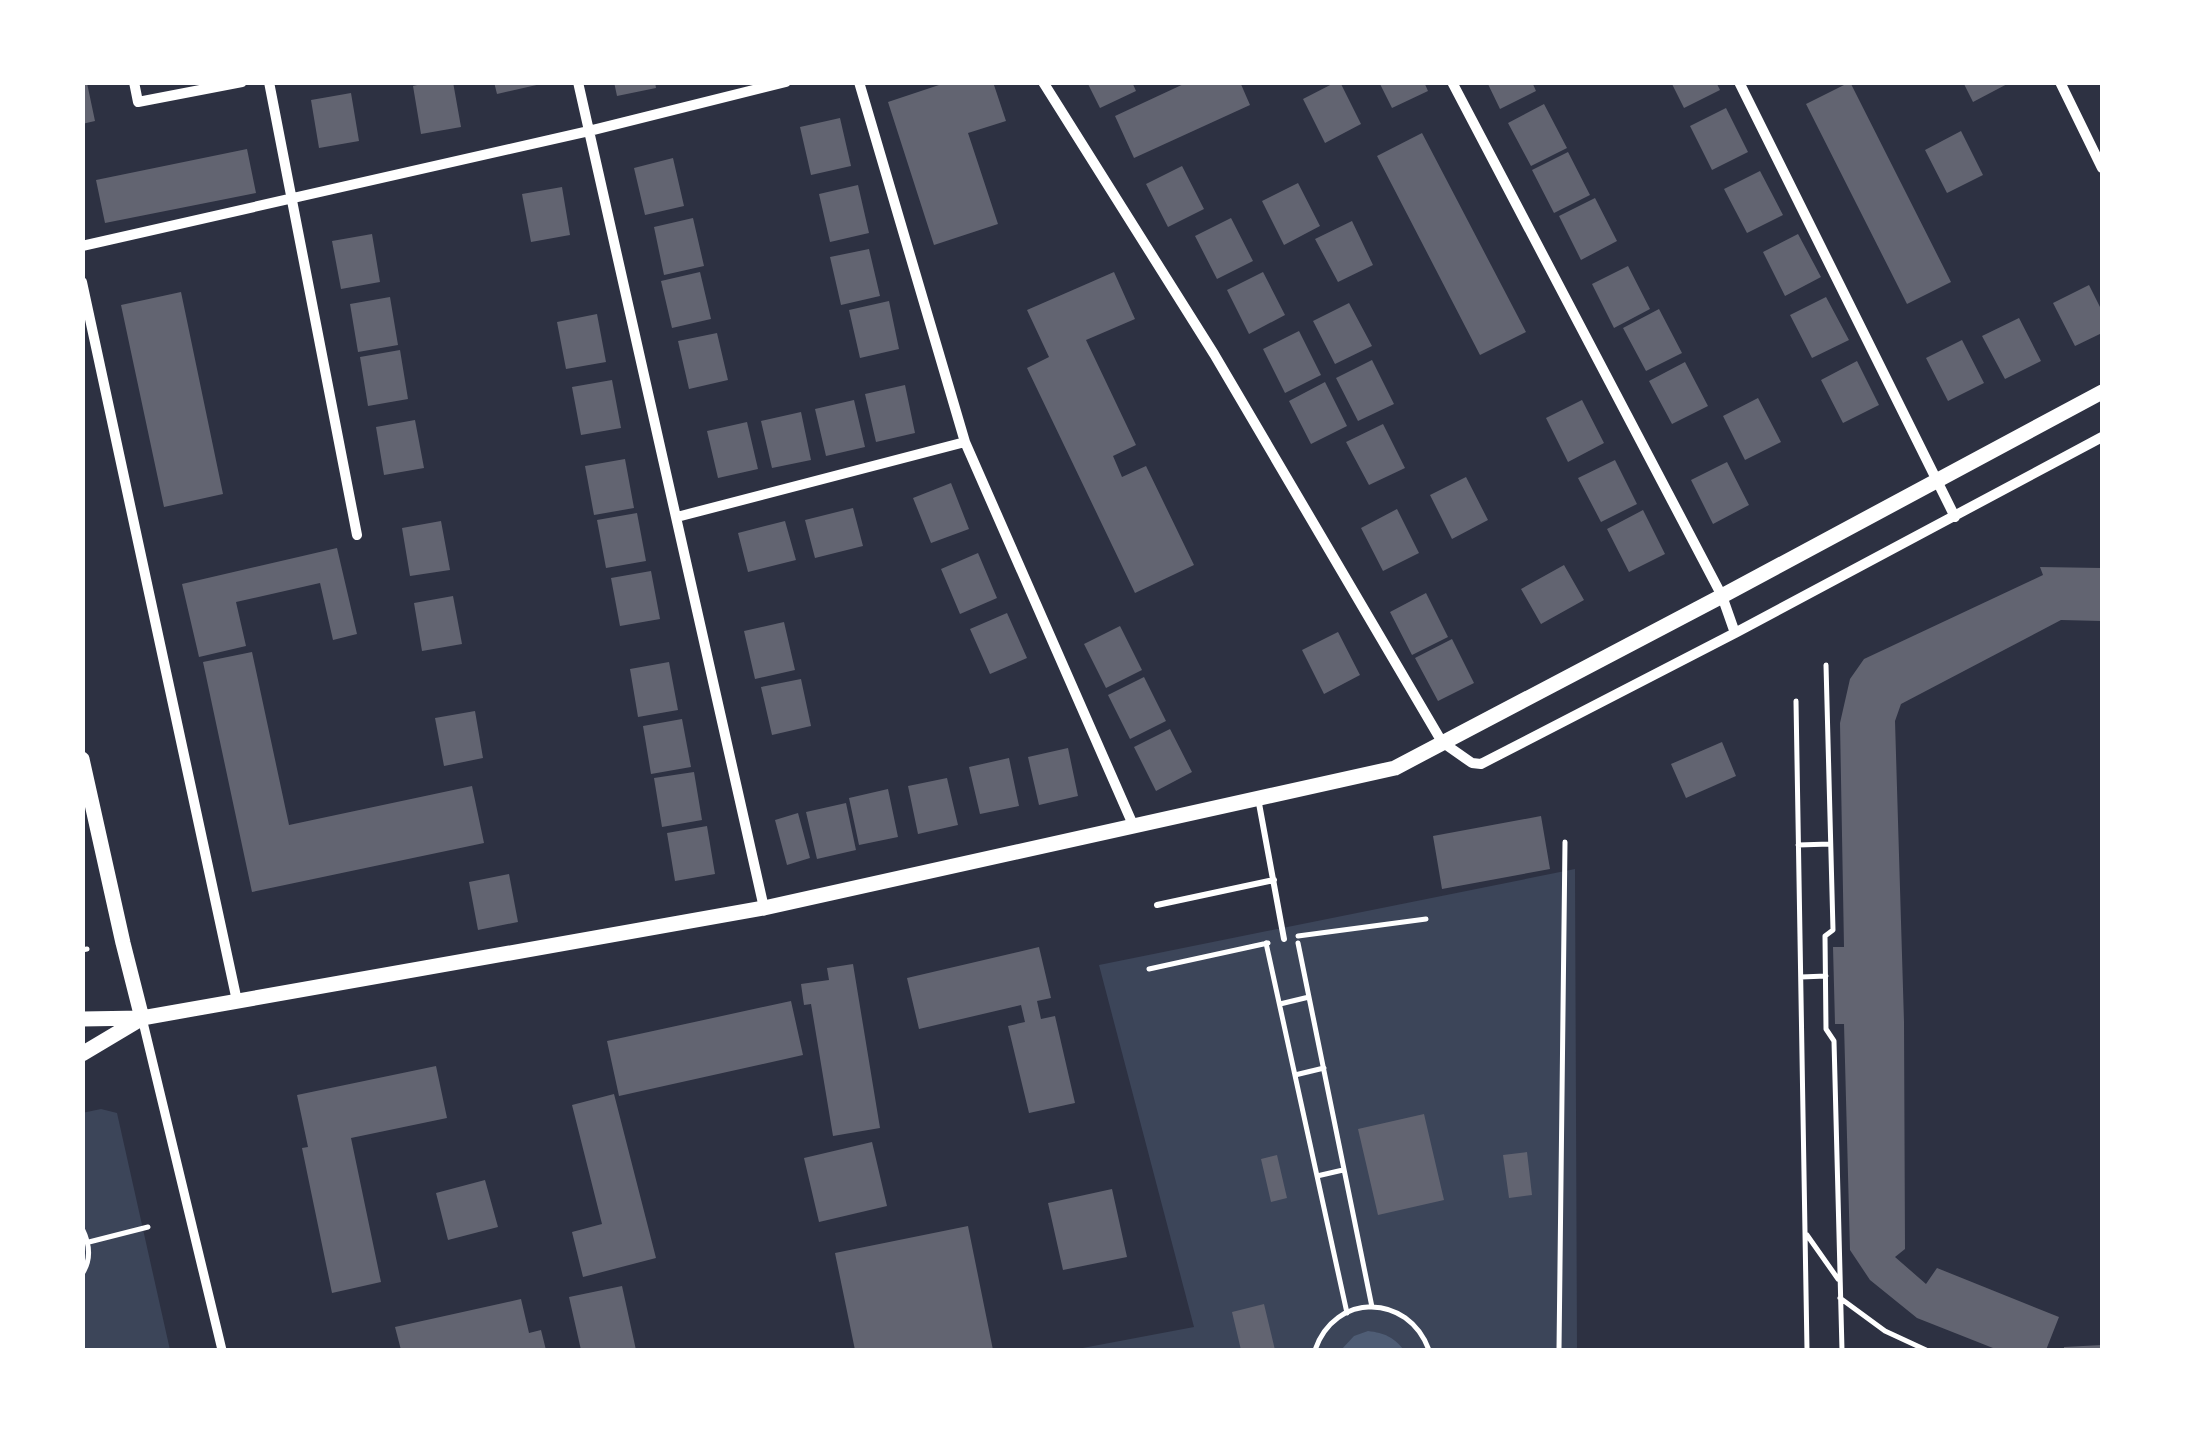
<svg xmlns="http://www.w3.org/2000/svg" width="2185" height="1433" font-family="'Open Sans',sans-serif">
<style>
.green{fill:#3c4559}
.water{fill:#4f5d75}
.building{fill:#626471}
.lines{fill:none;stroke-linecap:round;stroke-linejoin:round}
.path{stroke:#fff;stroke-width:5}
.service{stroke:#fff;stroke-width:6}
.pedestrian{stroke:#fff;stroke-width:9}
.minor{stroke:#fff;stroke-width:10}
.tertiary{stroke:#fff;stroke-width:15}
</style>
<rect width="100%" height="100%" fill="#2d3142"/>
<path class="green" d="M 1575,869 L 1577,1350 L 1072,1350 L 1194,1327 L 1099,965 Z
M 101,1109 L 117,1113 L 170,1350 L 83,1350 L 82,1113 Z"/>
<path class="water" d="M 1368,1331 C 1385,1333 1393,1337 1404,1350 L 1341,1350 L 1354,1336 Z"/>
<path class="building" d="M 430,82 L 453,82 L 461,127 L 421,134 L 413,86 Z
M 494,82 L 541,82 L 541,84 L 497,94 Z
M 614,82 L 655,82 L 656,88 L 617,96 Z
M 948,82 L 993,82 L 1006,121 L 968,133 L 998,224 L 934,245 L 888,102 Z
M 1087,82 L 1132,82 L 1136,91 L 1100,108 Z
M 1188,82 L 1240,82 L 1250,105 L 1134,158 L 1115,116 Z
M 1336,82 L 1340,82 L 1361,124 L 1325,143 L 1303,99 Z
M 1379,82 L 1424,82 L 1428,91 L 1392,108 Z
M 1487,82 L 1532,82 L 1536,91 L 1500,109 Z
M 1671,82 L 1716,82 L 1720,90 L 1684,108 Z
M 1850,82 L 1951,282 L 1907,304 L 1806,104 Z
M 1963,82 L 2011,82 L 1973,102 Z
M 87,83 L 95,121 L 82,124 L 82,84 Z
M 351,93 L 359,141 L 319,148 L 311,100 Z
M 1544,104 L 1567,148 L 1531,166 L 1508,123 Z
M 1726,108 L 1748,152 L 1712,170 L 1690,126 Z
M 840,118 L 851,166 L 811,175 L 800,127 Z
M 1961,131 L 1983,175 L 1947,193 L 1925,150 Z
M 1422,133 L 1526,332 L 1480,355 L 1377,156 Z
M 247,149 L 256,193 L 105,223 L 96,180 Z
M 1568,152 L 1590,195 L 1554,213 L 1532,170 Z
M 673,158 L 684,206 L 645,215 L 634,168 Z
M 1182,166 L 1204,209 L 1168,227 L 1146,184 Z
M 1760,171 L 1783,215 L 1747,233 L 1724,189 Z
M 1298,183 L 1320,226 L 1284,245 L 1262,201 Z
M 858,185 L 869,233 L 830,242 L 819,194 Z
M 562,187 L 570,235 L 531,242 L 522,194 Z
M 1595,198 L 1617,241 L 1581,260 L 1559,216 Z
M 693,218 L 704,266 L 664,275 L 654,227 Z
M 1231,218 L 1253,261 L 1217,279 L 1195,236 Z
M 1352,221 L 1373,265 L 1338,282 L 1315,239 Z
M 372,234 L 380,282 L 341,289 L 332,241 Z
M 1798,234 L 1821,277 L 1785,296 L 1763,252 Z
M 869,249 L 880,296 L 841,305 L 830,257 Z
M 1628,266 L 1650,309 L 1614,328 L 1592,284 Z
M 700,272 L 711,319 L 672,328 L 661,281 Z
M 1114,272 L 1135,319 L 1086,340 L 1136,445 L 1113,456 L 1122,477 L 1146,466 L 1194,565 L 1135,593 L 1027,368 L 1049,357 L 1027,310 Z
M 1263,272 L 1285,315 L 1249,334 L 1227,290 Z
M 2089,285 L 2102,311 L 2102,333 L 2075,346 L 2053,303 Z
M 181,292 L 223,494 L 164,507 L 121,305 Z
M 390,297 L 398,345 L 358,352 L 350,304 Z
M 1826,297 L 1849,340 L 1812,358 L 1790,315 Z
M 889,301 L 899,349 L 860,358 L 849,310 Z
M 1349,303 L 1372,346 L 1335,364 L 1313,321 Z
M 1659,309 L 1682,353 L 1646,371 L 1623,328 Z
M 597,314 L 606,362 L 566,369 L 557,322 Z
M 2019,318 L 2041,361 L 2005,379 L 1982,336 Z
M 1299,331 L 1321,375 L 1285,393 L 1263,349 Z
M 717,333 L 728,380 L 689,389 L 678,341 Z
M 1962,340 L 1984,383 L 1948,401 L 1926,358 Z
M 400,350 L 408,399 L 368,406 L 360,357 Z
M 1372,360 L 1394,404 L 1358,421 L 1336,378 Z
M 1857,361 L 1879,405 L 1843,423 L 1821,380 Z
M 1685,362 L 1708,406 L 1672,424 L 1649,381 Z
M 612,380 L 621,428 L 581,435 L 572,387 Z
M 1325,382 L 1347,426 L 1311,444 L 1289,401 Z
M 905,385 L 915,433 L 876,442 L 865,394 Z
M 1758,398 L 1781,442 L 1745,460 L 1723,416 Z
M 854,400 L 865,447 L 826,456 L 815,409 Z
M 1582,400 L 1604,443 L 1568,462 L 1546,418 Z
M 801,412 L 811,460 L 772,468 L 761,421 Z
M 415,420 L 424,468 L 384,475 L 376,427 Z
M 747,422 L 758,469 L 718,478 L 707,431 Z
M 1383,424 L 1405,468 L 1369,485 L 1346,442 Z
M 625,459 L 634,508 L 594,515 L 585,466 Z
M 1615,460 L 1637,504 L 1601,522 L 1578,478 Z
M 1727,462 L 1749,505 L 1713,524 L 1691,480 Z
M 1466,477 L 1488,520 L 1452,539 L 1430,495 Z
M 951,483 L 969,529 L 931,543 L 913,498 Z
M 853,508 L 863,546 L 815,558 L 805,520 Z
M 1397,509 L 1419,553 L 1383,571 L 1361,528 Z
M 1643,510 L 1665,554 L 1629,572 L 1607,529 Z
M 637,513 L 646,561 L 606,568 L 597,520 Z
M 441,521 L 450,570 L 410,576 L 402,528 Z
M 785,521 L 796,560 L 748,572 L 738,533 Z
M 337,548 L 357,634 L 333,640 L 320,583 L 236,602 L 246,646 L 199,657 L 182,584 Z
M 978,553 L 997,598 L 960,614 L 941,569 Z
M 1564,565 L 1584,600 L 1541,624 L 1521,589 Z
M 2040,567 L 2102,568 L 2102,621 L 2061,620 L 1901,704 L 1895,721 L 1904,1022 L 1905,1249 L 1895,1257 L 1926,1284 L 1937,1268 L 2059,1317 L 2046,1350 L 1998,1350 L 1917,1318 L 1870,1280 L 1850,1250 L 1844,1024 L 1835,1024 L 1833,947 L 1844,947 L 1840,723 L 1850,679 L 1864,659 L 2043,575 Z
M 651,571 L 660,619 L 620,626 L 611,578 Z
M 1426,593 L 1448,637 L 1412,655 L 1390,612 Z
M 453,596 L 462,644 L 422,651 L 414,603 Z
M 1007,613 L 1027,658 L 990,674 L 970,629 Z
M 784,622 L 795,670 L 755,679 L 744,631 Z
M 1120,626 L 1142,670 L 1106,688 L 1084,644 Z
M 1338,632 L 1360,675 L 1324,694 L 1302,650 Z
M 1452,639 L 1474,683 L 1438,701 L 1415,658 Z
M 252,652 L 289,825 L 472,786 L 484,843 L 252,892 L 203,662 Z
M 669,662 L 678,710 L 638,717 L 630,669 Z
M 1144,677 L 1166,721 L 1130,739 L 1108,695 Z
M 801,679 L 811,726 L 772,735 L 761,687 Z
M 475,711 L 483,758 L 444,766 L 435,718 Z
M 682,719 L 691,767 L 651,774 L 643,726 Z
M 1170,729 L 1192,772 L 1156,791 L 1134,747 Z
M 1722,742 L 1736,776 L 1686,798 L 1671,764 Z
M 1068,748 L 1078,796 L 1039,805 L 1028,757 Z
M 1009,758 L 1019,806 L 980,814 L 969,767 Z
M 694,772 L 702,820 L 662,827 L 654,778 Z
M 947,778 L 958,825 L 918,834 L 908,786 Z
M 888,789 L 898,837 L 859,845 L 849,798 Z
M 846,803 L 856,850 L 817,859 L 806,812 Z
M 798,813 L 810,858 L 787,865 L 775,820 Z
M 1541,816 L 1550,869 L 1442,889 L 1433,836 Z
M 707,826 L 715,874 L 675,881 L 667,833 Z
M 509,874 L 518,922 L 478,930 L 469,882 Z
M 1039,947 L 1051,998 L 1037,1001 L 1041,1019 L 1055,1016 L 1075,1103 L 1029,1113 L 1008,1026 L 1025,1022 L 1021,1005 L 919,1029 L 907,978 Z
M 853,964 L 880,1128 L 833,1136 L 811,1004 L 804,1005 L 801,984 L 829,980 L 827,968 Z
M 791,1001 L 803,1055 L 619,1096 L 607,1041 Z
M 436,1066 L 447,1118 L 351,1138 L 381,1282 L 332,1293 L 302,1148 L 308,1147 L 297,1095 Z
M 614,1094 L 656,1258 L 583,1277 L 572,1232 L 602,1224 L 572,1105 Z
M 1424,1114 L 1444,1200 L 1378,1215 L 1358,1129 Z
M 872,1142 L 887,1206 L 819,1222 L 804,1158 Z
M 1527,1152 L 1532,1195 L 1509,1198 L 1503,1155 Z
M 1277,1155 L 1287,1198 L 1271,1202 L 1261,1159 Z
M 485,1180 L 498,1227 L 448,1240 L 436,1193 Z
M 1112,1189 L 1127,1257 L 1063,1270 L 1048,1203 Z
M 968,1226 L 993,1350 L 855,1350 L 835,1253 Z
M 622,1286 L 636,1350 L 581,1350 L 569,1297 Z
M 521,1299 L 529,1333 L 541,1330 L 546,1350 L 401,1350 L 395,1327 Z
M 1264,1304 L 1275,1350 L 1241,1350 L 1232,1312 Z
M 2102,1345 L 2102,1350 L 2064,1350 L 2064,1347 Z"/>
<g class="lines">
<path class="path" d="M 1826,665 L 1833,930 L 1825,936 L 1826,1029 L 1834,1041 L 1842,1350
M 1796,701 L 1807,1350
M 1798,845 L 1830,844
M 1298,936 L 1426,919
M 1266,943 L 1347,1313
M 1298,943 L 1372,1307
M 82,950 L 87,949
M 1149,969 L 1268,943
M 1801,977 L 1826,976
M 1280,1004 L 1309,997
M 1295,1075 L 1324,1068
M 1317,1176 L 1343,1170
M 82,1228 C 90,1244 92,1259 82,1274
M 1807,1235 L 1838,1279
M 89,1242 L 148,1227
M 1840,1298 L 1885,1331 L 1926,1350
M 1315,1350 C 1335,1292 1408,1293 1429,1350
M 1559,1350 L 1565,842"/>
<path class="service" d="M 1258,798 L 1284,939
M 1157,905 L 1274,880"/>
<path class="pedestrian" d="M 142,1018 L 222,1350"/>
<path class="minor" d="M 134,82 L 138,102 L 242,82
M 269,82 L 357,535
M 578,82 L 764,908
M 859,82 L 965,442 L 1134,827
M 1043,82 L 1214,354 L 1442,742 L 1472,763 L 1481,764 L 1735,633 L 1722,596 L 1452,82
M 1739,82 L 1955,517
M 2060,82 L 2102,168
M 82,246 L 589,131 L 786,82
M 82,282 L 237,1001
M 677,517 L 965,442
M 1735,633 L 2102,437"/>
<path class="tertiary" d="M 82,759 L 123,943 L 142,1018
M 82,1019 L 142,1018 L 764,908 L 1395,768 L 1722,596 L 2102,392
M 82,1054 L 139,1020"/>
</g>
<rect width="2185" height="1433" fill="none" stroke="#ffffff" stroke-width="170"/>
</svg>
